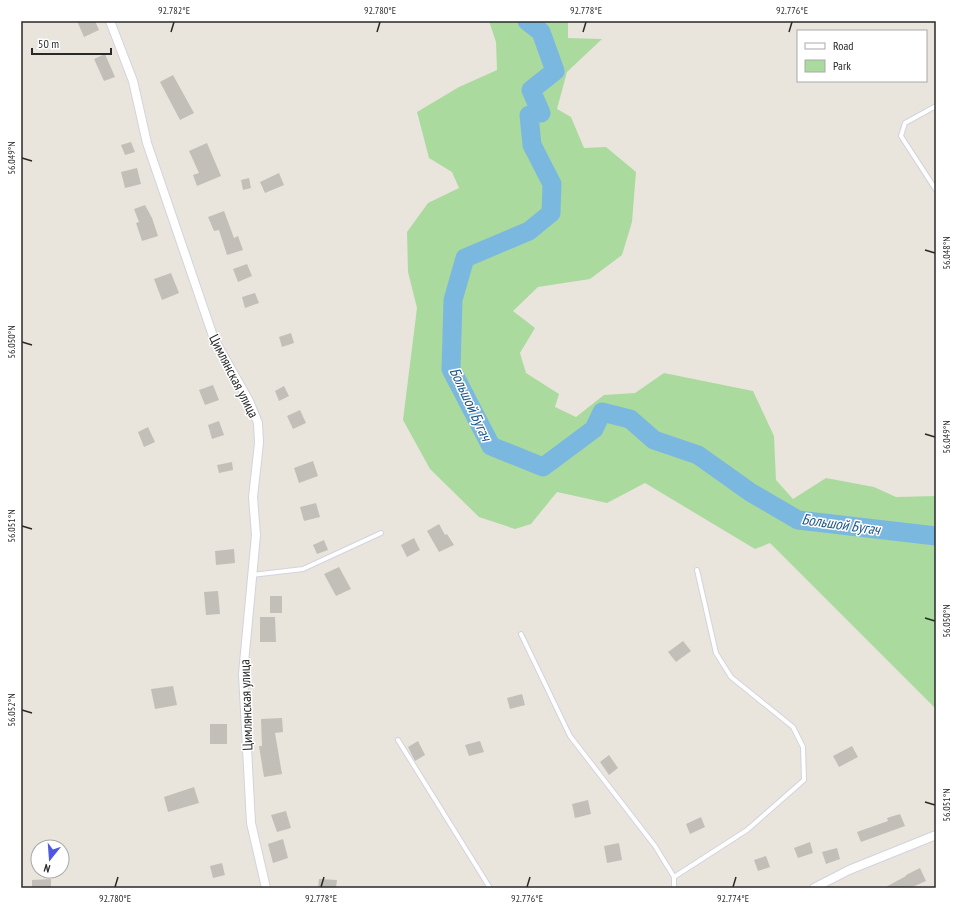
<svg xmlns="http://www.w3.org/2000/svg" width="957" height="909" font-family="'PT Sans Narrow',sans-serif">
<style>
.green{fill:#abda9f}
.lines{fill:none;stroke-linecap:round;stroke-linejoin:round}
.river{stroke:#7bb8e0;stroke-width:19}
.building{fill:#c2bfb8}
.service-casing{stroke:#d2d3e0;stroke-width:6}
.minor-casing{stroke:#d2d3e0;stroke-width:10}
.service{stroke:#fff;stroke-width:4}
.minor{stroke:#fff;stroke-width:8}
.ticks{fill:none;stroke:#292929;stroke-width:1.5}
.labels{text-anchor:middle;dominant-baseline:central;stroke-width:3;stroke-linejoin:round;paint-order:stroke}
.street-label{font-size:14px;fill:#292929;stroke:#fff}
.water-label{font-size:15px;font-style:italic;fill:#1c5689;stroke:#fff}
.neatline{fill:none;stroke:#292929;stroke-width:1.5}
.ticks-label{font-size:10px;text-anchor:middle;fill:#292929}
</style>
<rect width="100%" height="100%" fill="#e9e5dc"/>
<path class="green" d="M 489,21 L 568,21 L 568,38 L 602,39 L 567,72 L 557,109 L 571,117 L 584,148 L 606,147 L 636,172 L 632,222 L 622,255 L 590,279 L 538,287 L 513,311 L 535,328 L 520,353 L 526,373 L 559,394 L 555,407 L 576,417 L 604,395 L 635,393 L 664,373 L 753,391 L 774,436 L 776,480 L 793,499 L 826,478 L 874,487 L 896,497 L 936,496 L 936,709 L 770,543 L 755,549 L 645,483 L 607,503 L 557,492 L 531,524 L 515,529 L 479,517 L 430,469 L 403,420 L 417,308 L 408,272 L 407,232 L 428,203 L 459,188 L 452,172 L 429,158 L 417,112 L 459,87 L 497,70 L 496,42 Z"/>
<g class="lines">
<path class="river" d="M 527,21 L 541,32 L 555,71 L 531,90 L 541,113 L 529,115 L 532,145 L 552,184 L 551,213 L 529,231 L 465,258 L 453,300 L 451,369 L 491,446 L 543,467 L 594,429 L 602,412 L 630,419 L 654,440 L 698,455 L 750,492 L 798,520 L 936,536"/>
</g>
<path class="building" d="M 77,21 L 95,21 L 99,30 L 84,37 Z
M 105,54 L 115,77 L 104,81 L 94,59 Z
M 173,75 L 194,113 L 180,120 L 160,82 Z
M 131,142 L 135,152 L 125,155 L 121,145 Z
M 207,143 L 221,176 L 197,186 L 193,175 L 199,173 L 189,151 Z
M 137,168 L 141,184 L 125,188 L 121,172 Z
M 279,173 L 284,185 L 265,193 L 260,182 Z
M 249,178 L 251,188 L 243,190 L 241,180 Z
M 145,205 L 152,218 L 158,236 L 142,241 L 136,223 L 139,222 L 134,209 Z
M 224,211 L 234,238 L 238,236 L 243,250 L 227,255 L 219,230 L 214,231 L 208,217 Z
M 247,264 L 252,276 L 238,282 L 233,269 Z
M 171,273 L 179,293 L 162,300 L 154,279 Z
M 255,293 L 259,303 L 245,308 L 242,297 Z
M 291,333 L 294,343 L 282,347 L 279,337 Z
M 213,385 L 219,400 L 205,405 L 199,390 Z
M 284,386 L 289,396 L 279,401 L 275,391 Z
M 300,410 L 306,423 L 293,429 L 287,416 Z
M 219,421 L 224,435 L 212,439 L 208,425 Z
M 148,427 L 155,442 L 144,447 L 138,432 Z
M 313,461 L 318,476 L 299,483 L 294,468 Z
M 232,462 L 233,470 L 219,473 L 217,465 Z
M 316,503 L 320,517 L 304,521 L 300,507 Z
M 439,524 L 445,535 L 447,534 L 454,545 L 439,552 L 427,531 Z
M 414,538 L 420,550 L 407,557 L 401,545 Z
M 324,540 L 328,550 L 317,554 L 313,545 Z
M 234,549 L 235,563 L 216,565 L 215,551 Z
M 339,567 L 351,589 L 336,596 L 324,574 Z
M 218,591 L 220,614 L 206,615 L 204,592 Z
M 270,596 L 282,596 L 282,613 L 270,613 Z
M 260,617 L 275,617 L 276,642 L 260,642 Z
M 683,641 L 691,651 L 676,662 L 668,652 Z
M 173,686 L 177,705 L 155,709 L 151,689 Z
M 522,694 L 525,705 L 510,709 L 507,698 Z
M 282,718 L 283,732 L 275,733 L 282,774 L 264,777 L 259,746 L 262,746 L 261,719 Z
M 210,724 L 227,724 L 227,744 L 210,744 Z
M 418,741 L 425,755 L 415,761 L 408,747 Z
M 480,741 L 484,752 L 469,756 L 465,745 Z
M 852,746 L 858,757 L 839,767 L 833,756 Z
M 609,755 L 618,768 L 609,775 L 600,762 Z
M 194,787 L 199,803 L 168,812 L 164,797 Z
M 588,800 L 591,814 L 575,818 L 572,804 Z
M 286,811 L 291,828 L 277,832 L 271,815 Z
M 900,814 L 905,826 L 861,842 L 857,832 L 888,821 L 887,818 Z
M 701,817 L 705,827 L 690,834 L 686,824 Z
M 283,839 L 288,858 L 273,863 L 268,844 Z
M 810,842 L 813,853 L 798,858 L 794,848 Z
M 619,843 L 622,860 L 607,863 L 604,846 Z
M 837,848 L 840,859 L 826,864 L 822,852 Z
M 766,856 L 770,867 L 758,871 L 754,860 Z
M 222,863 L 225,875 L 213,878 L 210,866 Z
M 920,868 L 926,881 L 910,888 L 884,888 L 906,876 L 906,875 Z
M 51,879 L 51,888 L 32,888 L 32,880 Z
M 319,879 L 337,880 L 336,888 L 318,888 Z"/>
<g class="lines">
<defs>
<path id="service" d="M 936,106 L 905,123 L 901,136 L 936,190
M 252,575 L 303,569 L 381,533
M 521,634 L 570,736 L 655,846 L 674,877 L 674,888
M 398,740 L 490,888
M 674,877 L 747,830 L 804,780 L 803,747 L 793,727 L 731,677 L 716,653 L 697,570"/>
<path id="minor" d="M 110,21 L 133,81 L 147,143 L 214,339 L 249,401 L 258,423 L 259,443 L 253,497 L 256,535 L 243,674 L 251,823 L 266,888
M 814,888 L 849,870 L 936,835"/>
</defs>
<use href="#service" class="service-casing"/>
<use href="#minor" class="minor-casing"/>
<use href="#service" class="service"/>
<use href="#minor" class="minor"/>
</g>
<path class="ticks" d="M 171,32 L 174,22M 377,32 L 380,22M 583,32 L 586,22M 789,32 L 792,22M 22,158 L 32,161M 925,250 L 935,253M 22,342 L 32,345M 925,434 L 935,437M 22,526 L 32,529M 925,618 L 935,621M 22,710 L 32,713M 925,802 L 935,805M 115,887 L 118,877M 321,887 L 324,877M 527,887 L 530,877M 733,887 L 736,877"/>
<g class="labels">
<g class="street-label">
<text transform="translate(234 376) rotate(63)">Цимлянская улица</text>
<text transform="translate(246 705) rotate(-92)">Цимлянская улица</text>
</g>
<g class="water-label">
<text transform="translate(471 404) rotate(65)">Большой Бугач</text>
<text transform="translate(841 524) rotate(8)">Большой Бугач</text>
</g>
</g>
<rect width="957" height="909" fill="none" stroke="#ffffff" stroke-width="44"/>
<rect x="797" y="30" width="130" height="52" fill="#ffffff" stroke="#a9a9a9"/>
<rect x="805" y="43" width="20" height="6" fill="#ffffff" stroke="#a9a9a9"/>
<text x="833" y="50" font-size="12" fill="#292929">Road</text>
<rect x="805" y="60" width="20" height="12" fill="#abda9f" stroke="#a9a9a9"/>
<text x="833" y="70" font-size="12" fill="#292929">Park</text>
<g transform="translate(50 859) rotate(197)"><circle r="19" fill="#ffffff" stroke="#a9a9a9"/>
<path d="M0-3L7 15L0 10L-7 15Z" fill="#4e57e4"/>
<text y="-6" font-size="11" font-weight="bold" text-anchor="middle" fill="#292929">N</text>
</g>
<path d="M32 48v6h79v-6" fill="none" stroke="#292929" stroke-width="2"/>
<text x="38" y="48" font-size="12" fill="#292929" stroke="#ffffff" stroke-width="3" paint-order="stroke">50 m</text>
<rect x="22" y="22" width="913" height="865" class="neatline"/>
<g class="ticks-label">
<text x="174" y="14">92.782°E</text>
<text x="380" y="14">92.780°E</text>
<text x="586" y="14">92.778°E</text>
<text x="792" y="14">92.776°E</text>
<text transform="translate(11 158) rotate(-90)" y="4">56.049°N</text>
<text transform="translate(946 253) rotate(-90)" y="4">56.048°N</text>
<text transform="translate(11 342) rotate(-90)" y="4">56.050°N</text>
<text transform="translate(946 437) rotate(-90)" y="4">56.049°N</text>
<text transform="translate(11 526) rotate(-90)" y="4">56.051°N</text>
<text transform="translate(946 621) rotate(-90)" y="4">56.050°N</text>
<text transform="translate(11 710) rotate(-90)" y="4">56.052°N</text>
<text transform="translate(946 805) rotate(-90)" y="4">56.051°N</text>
<text x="115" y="902">92.780°E</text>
<text x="321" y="902">92.778°E</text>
<text x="527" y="902">92.776°E</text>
<text x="733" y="902">92.774°E</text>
</g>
</svg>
